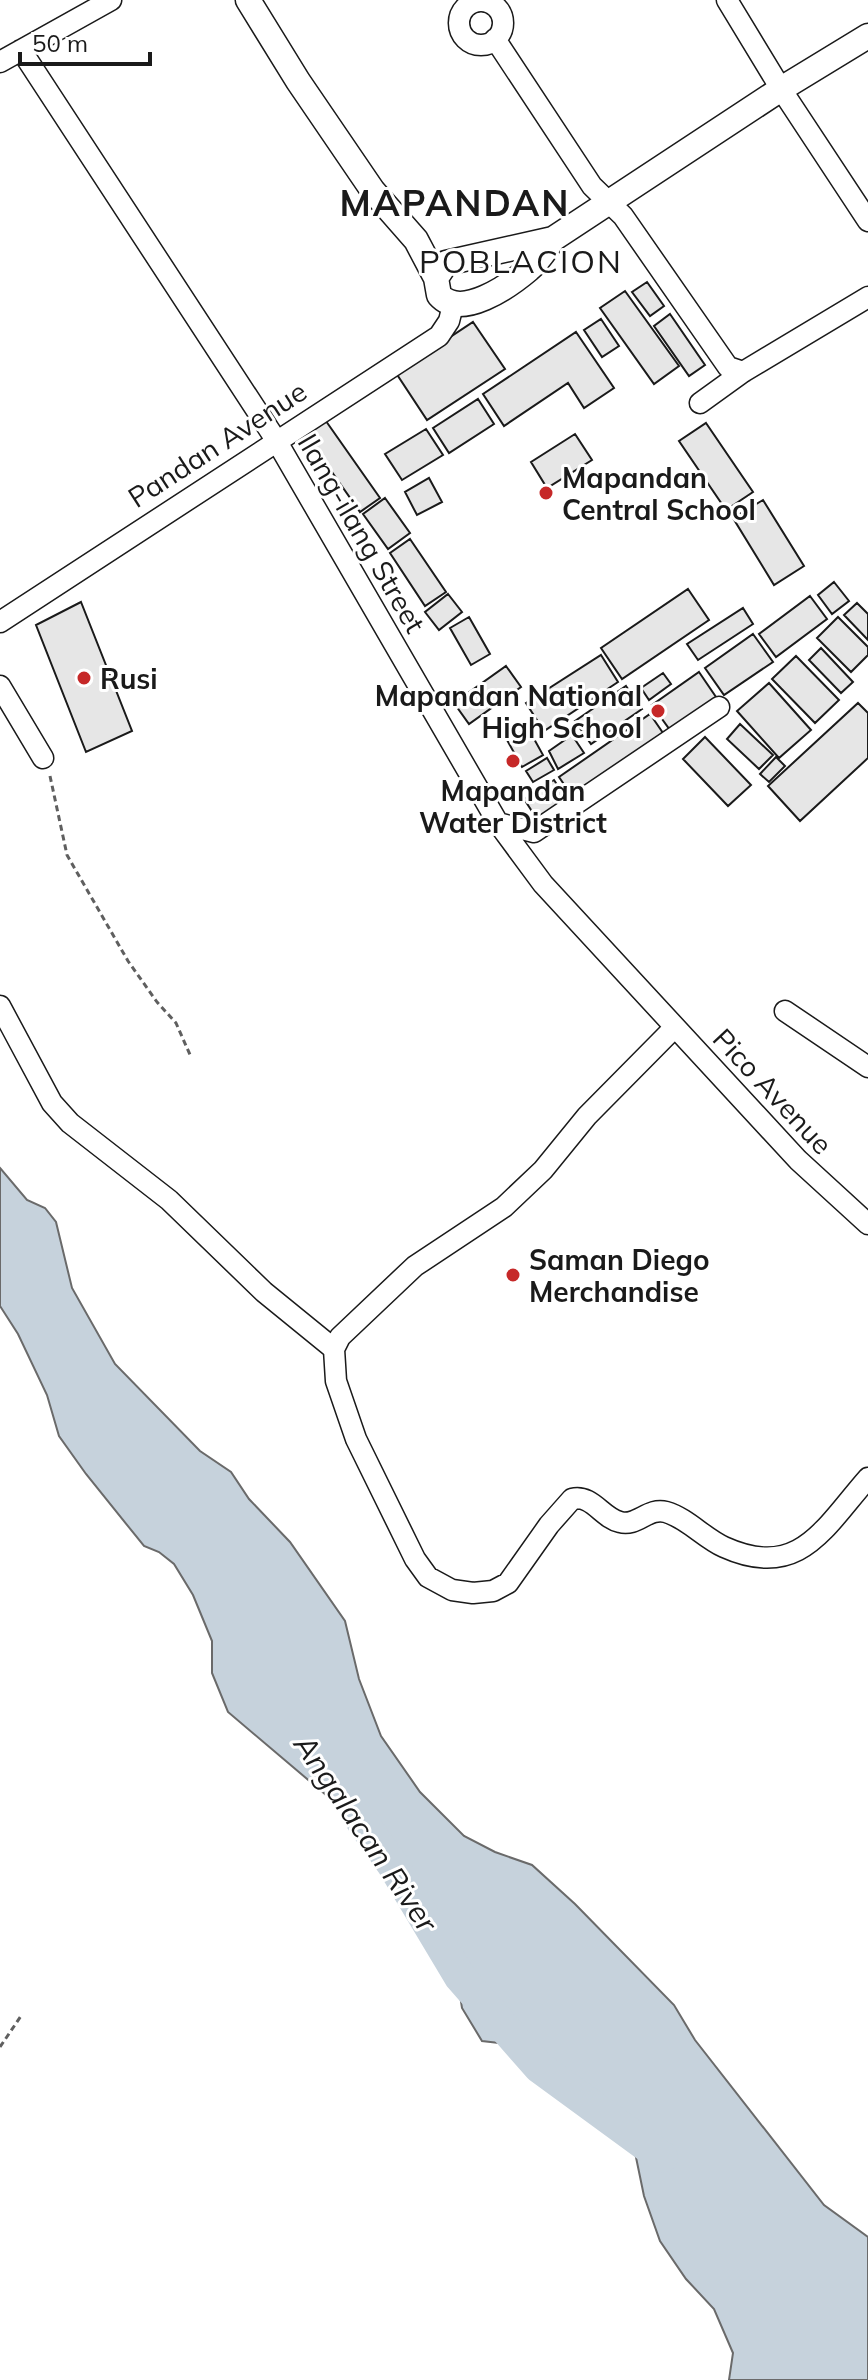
<svg xmlns="http://www.w3.org/2000/svg" width="868" height="2380" font-family="Mulish,sans-serif">
<style>
.water{fill:#c6d2dc;stroke:#6a6a6a;stroke-width:2}
.lines{fill:none;stroke-linecap:round;stroke-linejoin:round}
.river{stroke:#c6d2dc;stroke-width:32}
.building{fill:#e6e6e6;stroke:#1a1a1a;stroke-width:2}
.minor-casing{stroke:#1a1a1a;stroke-width:23}
.major-casing{stroke:#1a1a1a;stroke-width:27}
.path{stroke:#5f5f5f;stroke-width:3;stroke-dasharray:6 4;stroke-linecap:butt}
.minor{stroke:#fff;stroke-width:20}
.major{stroke:#fff;stroke-width:24}
.poi-dot{fill:#c62828;stroke:#fff;stroke-width:3}
.labels{text-anchor:middle;dominant-baseline:central;stroke-width:6;stroke-linejoin:round;paint-order:stroke}
.street-label{font-size:28px;fill:#1a1a1a;stroke:#fff}
.poi-label{font-size:28px;font-weight:bold;fill:#1a1a1a;stroke:#fff;text-anchor:start}
.water-label{font-size:30px;font-style:italic;fill:#1a1a1a;stroke:#fff}
.quarter-label{font-size:32px;letter-spacing:2px;fill:#1a1a1a;stroke:#fff}
.district-label{font-size:36px;font-weight:bold;letter-spacing:2px;fill:#1a1a1a;stroke:#fff}
</style>
<rect width="100%" height="100%" fill="#fff"/>
<path class="water" d="M 0,1168 L 27,1200 L 45,1208 L 56,1222 L 72,1288 L 115,1364 L 200,1451 L 231,1472 L 249,1499 L 290,1542 L 345,1621 L 359,1679 L 381,1736 L 420,1792 L 464,1836 L 495,1852 L 532,1865 L 575,1904 L 674,2005 L 695,2040 L 824,2205 L 868,2237 L 868,2380 L 729,2380 L 733,2353 L 714,2309 L 686,2279 L 660,2241 L 644,2196 L 632,2138 L 606,2101 L 535,2047 L 482,2041 L 462,2008 L 455,1963 L 421,1921 L 410,1900 L 406,1879 L 339,1806 L 228,1712 L 212,1673 L 212,1641 L 193,1595 L 174,1564 L 159,1552 L 144,1546 L 86,1474 L 59,1436 L 47,1395 L 18,1334 L 0,1306 Z"/>
<g class="lines">
<path class="river" d="M 361,1820 L 393,1865 L 460,1977 L 539,2067 L 662,2157"/>
</g>
<path class="building" d="M 647,282 L 664,306 L 650,316 L 632,292 Z
M 625,291 L 679,366 L 654,384 L 600,308 Z
M 670,314 L 705,365 L 689,376 L 654,326 Z
M 601,319 L 619,346 L 602,357 L 584,330 Z
M 473,322 L 505,369 L 427,420 L 396,373 Z
M 576,332 L 614,388 L 584,408 L 568,383 L 504,426 L 483,394 Z
M 478,399 L 494,424 L 449,453 L 433,428 Z
M 321,414 L 380,498 L 360,512 L 301,428 Z
M 706,423 L 753,492 L 726,510 L 679,441 Z
M 426,429 L 443,455 L 402,480 L 385,454 Z
M 575,434 L 592,460 L 547,488 L 531,462 Z
M 429,478 L 442,502 L 417,515 L 405,492 Z
M 385,498 L 410,533 L 388,549 L 363,514 Z
M 763,500 L 804,566 L 774,585 L 733,518 Z
M 410,539 L 446,592 L 425,606 L 390,553 Z
M 834,582 L 849,601 L 832,614 L 818,595 Z
M 688,589 L 709,620 L 622,679 L 601,648 Z
M 448,594 L 462,612 L 439,630 L 425,612 Z
M 810,596 L 827,619 L 776,657 L 759,634 Z
M 81,602 L 132,731 L 86,752 L 36,625 Z
M 857,603 L 868,614 L 868,640 L 844,615 Z
M 743,608 L 753,624 L 698,660 L 687,644 Z
M 469,617 L 490,654 L 471,665 L 450,628 Z
M 838,617 L 868,647 L 868,655 L 851,672 L 817,638 Z
M 753,634 L 773,662 L 724,695 L 705,668 Z
M 821,648 L 853,682 L 841,693 L 809,660 Z
M 601,655 L 618,682 L 544,731 L 526,703 Z
M 796,656 L 839,700 L 815,723 L 772,679 Z
M 506,666 L 521,687 L 469,724 L 454,703 Z
M 699,672 L 716,697 L 670,730 L 652,705 Z
M 663,673 L 671,684 L 649,700 L 641,688 Z
M 769,683 L 811,730 L 779,758 L 737,711 Z
M 626,686 L 642,709 L 591,744 L 575,721 Z
M 858,703 L 868,713 L 868,758 L 800,821 L 768,786 Z
M 650,714 L 663,733 L 572,796 L 559,777 Z
M 740,724 L 773,755 L 759,769 L 727,739 Z
M 528,728 L 543,755 L 522,767 L 507,740 Z
M 572,735 L 584,753 L 558,769 L 549,751 Z
M 705,737 L 751,785 L 728,806 L 683,759 Z
M 776,757 L 785,766 L 769,782 L 760,774 Z
M 547,758 L 554,770 L 533,782 L 526,771 Z
M 554,780 L 567,800 L 537,819 L 524,799 Z"/>
<g class="lines">
<defs>
<path id="minor" d="M 727,0 L 781,89 L 868,221
M459 23a22 22 0 1 1 44 0a22 22 0 1 1-44 0Z
M 495,39 L 592,186 L 623,216 L 728,367 L 743,372
M 21,50 L 276,440 L 498,823 L 543,884 L 798,1160 L 868,1224
M 0,62 L 111,0
M 700,403 L 743,372 L 868,297
M 0,622 L 439,336 L 449,321 L 453,305
M 0,686 L 43,758
M 498,823 L 534,832 L 719,707
M 0,1006 L 52,1103 L 70,1123 L 169,1200 L 264,1292 L 334,1349
M 785,1011 L 868,1067
M 675,1027 L 587,1116 L 543,1170 L 504,1207 L 415,1266 L 340,1337 L 334,1349 L 336,1381 L 356,1439 L 415,1559 L 428,1577 L 452,1590 L 473,1593 L 493,1591 L 508,1583 L 549,1525 L 572,1499 C 592,1494 602,1518 620,1522 C 637,1527 648,1507 666,1512 C 687,1518 704,1538 724,1547 C 799,1581 824,1528 868,1478"/>
<path id="major" d="M 248,0 L 298,81 L 373,191 L 416,240 L 436,278
M 553,239 L 446,263 L 436,278 L 439,295 C 461,320 509,286 529,269 C 539,261 546,249 553,239 L 781,89 L 868,36"/>
</defs>
<use href="#minor" class="minor-casing"/>
<use href="#major" class="major-casing"/>
<path class="path" d="M 50,776 L 67,855 L 128,961 L 157,1002 L 176,1023 L 191,1057
M 0,2047 L 21,2016"/>
<use href="#minor" class="minor"/>
<use href="#major" class="major"/>
</g>
<g class="poi-dot">
<circle cx="546" cy="493" r="8"/>
<circle cx="84" cy="678" r="8"/>
<circle cx="658" cy="711" r="8"/>
<circle cx="513" cy="761" r="8"/>
<circle cx="513" cy="1275" r="8"/>
</g>
<g class="labels">
<g class="street-label">
<text transform="translate(217 444) rotate(-33)">Pandan Avenue</text>
<text transform="translate(362 533) rotate(60)">Ilang-ilang Street</text>
<text transform="translate(773 1091) rotate(47)">Pico Avenue</text>
</g>
<g class="poi-label">
<text x="562" y="477">Mapandan<tspan x="562" dy="32">Central School</tspan></text>
<text x="100" y="678">Rusi</text>
<text x="642" y="695" text-anchor="end">Mapandan National<tspan x="642" dy="32">High School</tspan></text>
<text x="513" y="790" text-anchor="middle">Mapandan<tspan x="513" dy="32">Water District</tspan></text>
<text x="529" y="1259">Saman Diego<tspan x="529" dy="32">Merchandise</tspan></text>
</g>
<g class="water-label">
<text transform="translate(366 1833) rotate(56)">Angalacan River</text>
</g>
<g class="quarter-label">
<text x="521" y="261">POBLACION</text>
</g>
<g class="district-label">
<text x="455" y="202">MAPANDAN</text>
</g>
</g>
<path d="M20 52v12h130v-12" fill="none" stroke="#1a1a1a" stroke-width="4"/>
<text x="32" y="52" font-size="24" fill="#1a1a1a" stroke="#ffffff" stroke-width="6" paint-order="stroke">50 m</text>
</svg>
